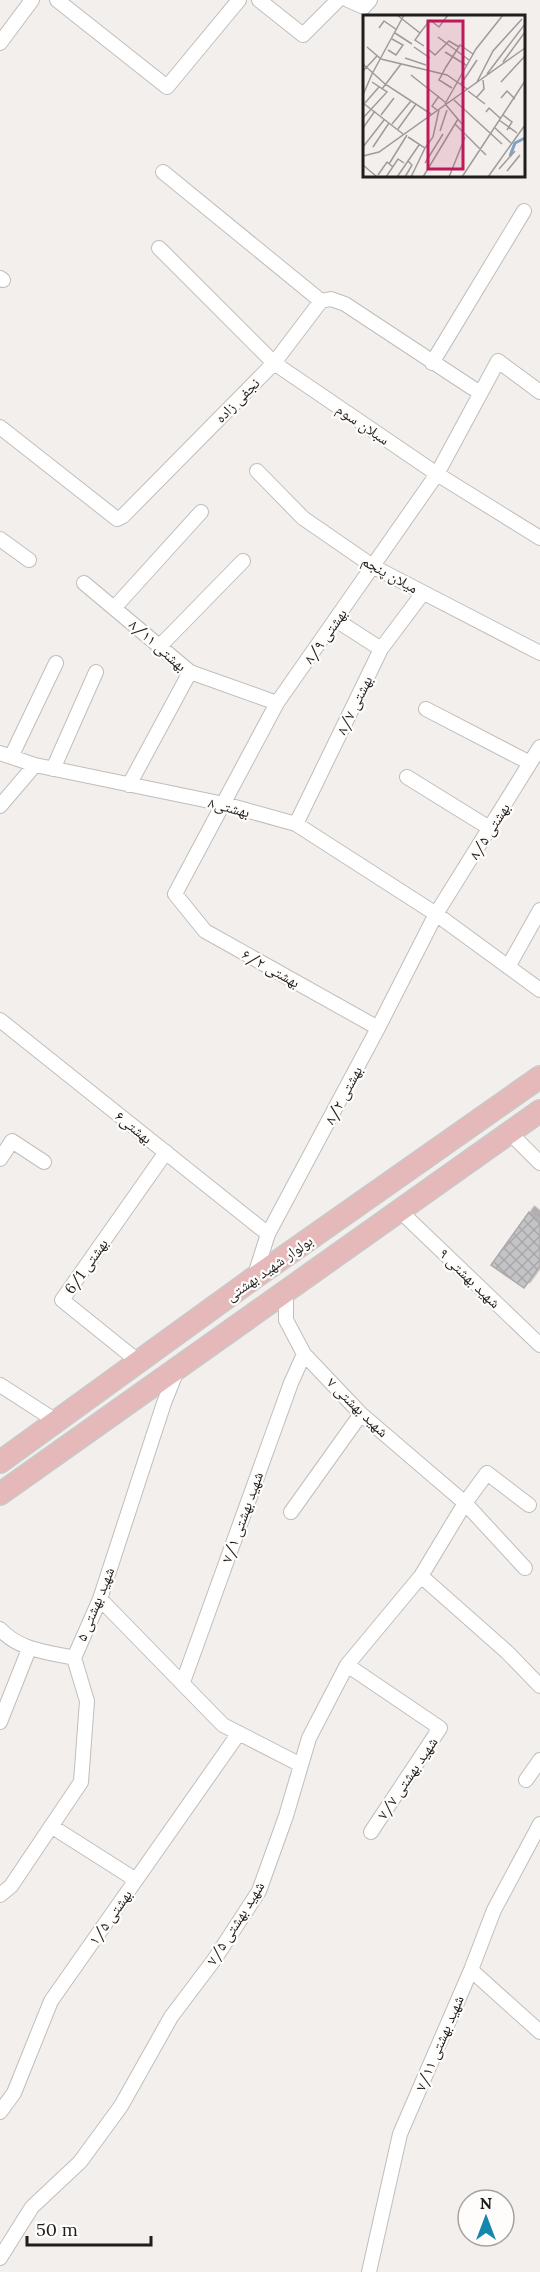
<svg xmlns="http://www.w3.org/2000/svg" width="540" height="2272" font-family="Lora,'Noto Naskh Arabic',serif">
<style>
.building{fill:url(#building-cross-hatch);stroke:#aaa9ac;stroke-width:1.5;filter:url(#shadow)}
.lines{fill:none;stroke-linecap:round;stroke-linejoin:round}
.minor-casing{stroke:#c0bebb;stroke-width:16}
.primary-casing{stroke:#c9c9c9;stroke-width:24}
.minor{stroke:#fff;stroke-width:14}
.primary{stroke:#e5b8ba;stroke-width:21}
.labels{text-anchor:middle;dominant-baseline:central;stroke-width:4.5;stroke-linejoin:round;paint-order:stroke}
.street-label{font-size:15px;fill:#1f1e1d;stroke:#fffdfb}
.inset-river{fill:none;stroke:#80a0c4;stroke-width:3}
.inset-road{fill:none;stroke:#9e9b9a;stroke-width:1.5}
.view{fill:#c2185b;fill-opacity:0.15;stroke:#c2185b;stroke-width:3}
.inset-edge{fill:none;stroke:#1f1e1d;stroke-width:3}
</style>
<defs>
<pattern id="building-cross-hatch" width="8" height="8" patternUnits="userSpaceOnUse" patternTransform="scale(1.5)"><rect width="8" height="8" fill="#c4c3c6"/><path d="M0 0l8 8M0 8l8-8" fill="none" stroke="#a8a7aa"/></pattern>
<filter id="shadow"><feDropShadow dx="5.5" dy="-5.5" stdDeviation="0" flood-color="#0004"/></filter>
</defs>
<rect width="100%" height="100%" fill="#f2efed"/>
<path class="building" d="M 529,1212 L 540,1221 L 540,1266 L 524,1288 L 491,1265 Z"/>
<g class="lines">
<defs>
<path id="minor" d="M 57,0 L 167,87 L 239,0
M 259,0 L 303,35 L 338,0
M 348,0 L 364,7 L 370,0
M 0,43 L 32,0
M 163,172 L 321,301
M 159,248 L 274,363 L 437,474 L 540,538
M 0,278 L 3,280
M 432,363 L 524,211
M 0,427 L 117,519 L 123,516 L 274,363 L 321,301 L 331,299 L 345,304 L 480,393
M 257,471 L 303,518 L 374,567 L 540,653
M 0,539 L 29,560
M 84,583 L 190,672 L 129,785
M 115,607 L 201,512
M 336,620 L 381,649
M 160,646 L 243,561
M 190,672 L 277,703
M 426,709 L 530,763
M 0,753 L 35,765 L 224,804 L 296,824 L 436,914 L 540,990
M 11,757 L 56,663
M 53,769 L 96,672
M 407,777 L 491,829
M 0,806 L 35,765
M 296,824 L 381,649 L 423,593
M 508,967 L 540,910
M 0,1020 L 268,1234
M 378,1028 L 205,931 L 175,894 L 277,703 L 437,474 L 498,361 L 540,392
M 509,1132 L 540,1163
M 0,1159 L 12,1141 L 44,1162
M 399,1210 L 540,1345
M 254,1278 L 268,1234 L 378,1028 L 436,914 L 540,747
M 286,1290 L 286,1320 L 304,1354 L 361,1414 L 465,1503 L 525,1568
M 139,1362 L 62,1300 L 166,1152
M 0,1385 L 56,1421
M 291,1512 L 361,1414
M 421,1576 L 507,1652 L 540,1686
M 100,1599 L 223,1725 L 301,1765
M 0,1629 C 19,1650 47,1652 74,1658
M 347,1665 L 440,1728 L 371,1832
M 183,1682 L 291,1383 L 304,1354
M 0,1722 L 29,1649
M 526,1780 L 540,1760
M 51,1826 L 136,1880
M 0,1895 L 11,1886 L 81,1782 L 87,1701 L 74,1658 L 100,1599 L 164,1403 L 178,1368
M 471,1970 L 540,2032
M 0,2112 L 14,2093 L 51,2001 L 239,1733
M 0,2258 L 32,2207 L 80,2162 L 121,2106 L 171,2017 L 214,1960 L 259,1891 L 286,1816 L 309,1738 L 347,1665 L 421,1576 L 465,1503 L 487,1473 L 529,1505
M 369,2272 L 400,2134 L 471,1970 L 494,1910 L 540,1824"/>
<path id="primary" d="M 0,1462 L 254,1278 L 540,1077
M 0,1494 L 540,1111"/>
</defs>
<use href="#minor" class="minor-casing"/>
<use href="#primary" class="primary-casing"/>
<use href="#minor" class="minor"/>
<use href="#primary" class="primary"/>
</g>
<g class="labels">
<g class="street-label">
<text transform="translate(237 400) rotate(-45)">نجفی زاده</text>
<text transform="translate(363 424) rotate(34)">سبلان سوم</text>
<text transform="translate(390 574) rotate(29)">میلان پنجم</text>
<text transform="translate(325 636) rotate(-55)">بهشتی ۸/۹</text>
<text transform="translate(158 645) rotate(41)">بهشتی ۸/۱۱</text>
<text transform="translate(354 705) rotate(-64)">بهشتی ۸/۷</text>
<text transform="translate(229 807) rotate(14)">بهشتی۸</text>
<text transform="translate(489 831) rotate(-58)">بهشتی ۸/۵</text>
<text transform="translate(271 968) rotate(29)">بهشتی ۶/۲</text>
<text transform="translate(343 1095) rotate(-62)">بهشتی ۸/۲</text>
<text transform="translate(134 1127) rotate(39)">بهشتی۶</text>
<text transform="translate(86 1266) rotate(-55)">بهشتی 6/1</text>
<text transform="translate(269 1268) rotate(-35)">بولوار شهید بهشتی</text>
<text transform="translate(470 1278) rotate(44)">شهید بهشتی ۹</text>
<text transform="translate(358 1407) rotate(44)">شهید بهشتی ۷</text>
<text transform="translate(242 1517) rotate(-70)">شهید بهشتی ۷/۱</text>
<text transform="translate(95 1604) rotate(-68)">شهید بهشتی ۵</text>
<text transform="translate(407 1778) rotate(-56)">شهید بهشتی ۷/۷</text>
<text transform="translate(110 1917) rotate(-55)">بهشتی ۱/۵</text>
<text transform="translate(235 1923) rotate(-58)">شهید بهشتی ۷/۵</text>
<text transform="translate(439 2043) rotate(-67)">شهید بهشتی ۷/۱۱</text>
</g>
</g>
<g transform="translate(363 15)">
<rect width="162" height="162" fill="#f2efed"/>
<path class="inset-river" d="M 147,141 L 152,128 L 162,123"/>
<path class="inset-road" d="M 34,0 L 57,18 L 67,5 L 76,12 L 85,0M 16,13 L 21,6 L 34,15M 32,18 L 49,29M 57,18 L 52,25 L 61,31M 75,22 L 106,45M 4,32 L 18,44 L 84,60 L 104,74M 51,32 L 67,43M 64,33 L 72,40 L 86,26 L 96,32M 25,35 L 33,40 L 40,30 L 29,24M 82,37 L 103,50M 42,43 L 63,50M 140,47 L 162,17M 0,49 L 22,69 L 68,99M 0,56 L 14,41M 9,59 L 41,0M 124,59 L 162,9M 48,60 L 82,87M 114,67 L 130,36 L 159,4M 138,67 L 162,41M 98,69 L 114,45M 89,73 L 76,65 L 83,52 L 97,30 L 110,39M 19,74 L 38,49M 105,76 L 122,89M 0,80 L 9,59M 113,83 L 121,74 L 120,65M 138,83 L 144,76 L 152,84M 91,85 L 139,129M 0,88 L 40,119M 2,88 L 16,72M 82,89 L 113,34 L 140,0M 83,90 L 99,109M 74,95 L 69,91 L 76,81M 123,97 L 126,93 L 137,103M 18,100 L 31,83M 140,100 L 149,107 L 144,115M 0,103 L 24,77 L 9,67M 136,105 L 154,118M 29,109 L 48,86M 92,109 L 123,140M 131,112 L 148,128M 0,113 L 12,96M 35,114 L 53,89M 77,116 L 84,95M 45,122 L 62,133 L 48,162M 0,132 L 21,105M 10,132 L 26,108M 62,133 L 70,122 L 76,95M 0,141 L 16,137 L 162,33M 62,148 L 80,119M 26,149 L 44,120M 0,150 L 14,162M 136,154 L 152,136M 144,156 L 157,140M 15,160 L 24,147 L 30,152M 23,162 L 35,144 L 41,148M 34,162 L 56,130M 42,162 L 49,150 L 45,146M 60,162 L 95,104M 86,162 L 102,122M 99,162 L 162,66M 125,162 L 162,110"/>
<path class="view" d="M 65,6 L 100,6 L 100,154 L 65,154 Z"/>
<rect width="162" height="162" class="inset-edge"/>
</g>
<g transform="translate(486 2218)"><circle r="28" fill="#fffdfb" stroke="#a5a4a2" stroke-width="1.5"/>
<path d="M0-4.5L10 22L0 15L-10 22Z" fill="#1487ac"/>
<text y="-9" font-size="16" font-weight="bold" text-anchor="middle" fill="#1f1e1d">N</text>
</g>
<path d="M27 2236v9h124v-9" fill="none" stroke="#1f1e1d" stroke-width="3"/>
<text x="36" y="2236" font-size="18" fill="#1f1e1d" stroke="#fffdfb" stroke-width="4.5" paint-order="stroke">50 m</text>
</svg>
